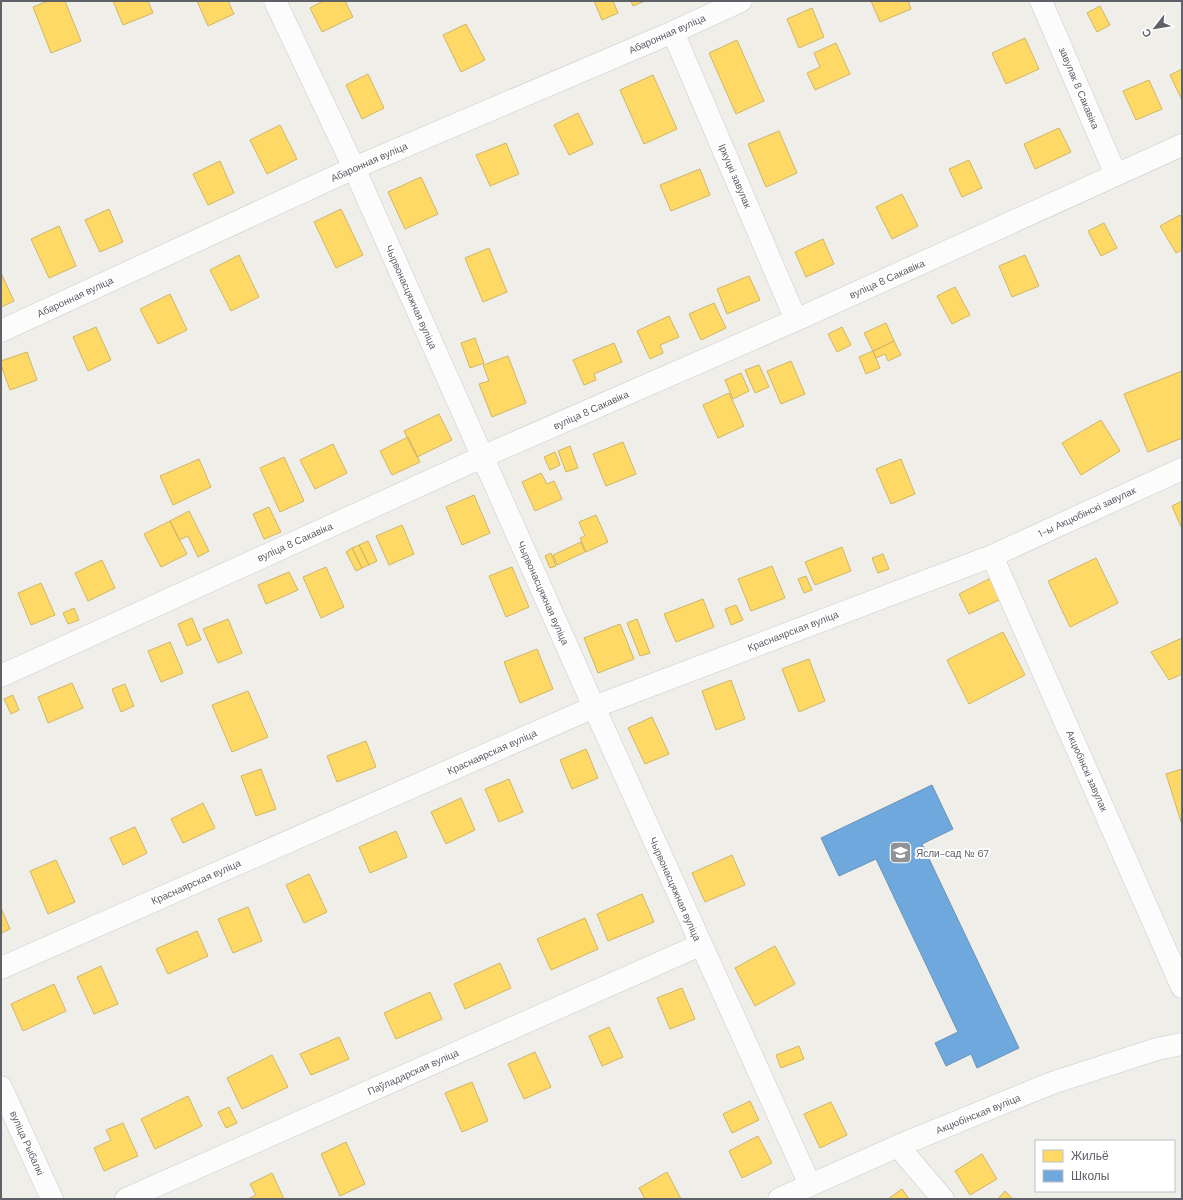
<svg xmlns="http://www.w3.org/2000/svg" width="1183" height="1200" font-family="'DM Sans',sans-serif">
<style>
.homes{fill:#ffd966;stroke:#cfb567}
.schools{fill:#6fa8dc;stroke:#6a93b9}
.lines{fill:none;stroke-linecap:round;stroke-linejoin:round}
.street-casing{stroke:#cccbcb;stroke-width:23}
.secondary-casing{stroke:#cbcccb;stroke-width:23}
.street{stroke:#fdfcfc;stroke-width:22}
.secondary{stroke:#fdfcfc;stroke-width:22}
.labels{text-anchor:middle;dominant-baseline:central;stroke-width:4;stroke-linejoin:round;paint-order:stroke}
.street-label{font-size:10px;fill:#5e6168;stroke:#fff}
.poi-label{font-size:10px;fill:#5e6168;stroke:#fff;text-anchor:start}
</style>
<rect width="100%" height="100%" fill="#efeee9"/>
<path class="homes" d="M 48,1 L 65,1 L 81,41 L 51,53 L 33,7 Z
M 113,1 L 148,1 L 153,13 L 123,25 Z
M 197,1 L 228,1 L 234,14 L 208,26 Z
M 323,1 L 345,1 L 353,17 L 322,32 L 310,8 Z
M 594,1 L 613,1 L 618,13 L 602,20 Z
M 631,1 L 645,1 L 633,6 Z
M 871,1 L 908,1 L 911,9 L 880,22 Z
M 1100,6 L 1110,25 L 1097,32 L 1087,13 Z
M 812,8 L 824,37 L 799,48 L 787,19 Z
M 466,24 L 485,60 L 461,72 L 443,35 Z
M 1025,38 L 1039,69 L 1006,84 L 992,53 Z
M 737,40 L 764,101 L 736,114 L 709,53 Z
M 836,43 L 850,74 L 815,90 L 807,73 L 820,67 L 814,53 Z
M 1182,69 L 1182,100 L 1170,75 Z
M 368,74 L 384,108 L 362,119 L 346,85 Z
M 653,75 L 677,129 L 644,144 L 620,90 Z
M 1149,80 L 1162,109 L 1136,120 L 1123,91 Z
M 578,113 L 593,144 L 569,155 L 554,125 Z
M 280,125 L 297,159 L 267,174 L 250,140 Z
M 1059,128 L 1071,152 L 1035,169 L 1024,144 Z
M 779,131 L 797,173 L 766,187 L 748,144 Z
M 506,143 L 519,174 L 490,186 L 476,155 Z
M 969,160 L 982,188 L 962,197 L 949,169 Z
M 220,161 L 234,193 L 208,205 L 193,174 Z
M 700,169 L 710,195 L 671,211 L 660,185 Z
M 421,177 L 438,214 L 405,229 L 388,192 Z
M 902,194 L 918,226 L 892,239 L 876,207 Z
M 109,209 L 123,242 L 100,252 L 85,220 Z
M 341,209 L 363,255 L 336,268 L 314,222 Z
M 1180,215 L 1182,218 L 1182,250 L 1176,253 L 1160,226 Z
M 1104,223 L 1117,248 L 1101,256 L 1088,231 Z
M 59,226 L 76,266 L 49,278 L 31,239 Z
M 823,239 L 834,264 L 806,277 L 795,252 Z
M 489,248 L 507,292 L 483,302 L 465,258 Z
M 239,255 L 259,297 L 231,311 L 210,270 Z
M 1025,255 L 1039,286 L 1012,297 L 999,266 Z
M 1,273 L 14,301 L 1,307 Z
M 749,276 L 760,300 L 727,314 L 717,289 Z
M 955,287 L 970,315 L 952,324 L 937,296 Z
M 170,294 L 187,330 L 158,344 L 140,309 Z
M 714,303 L 726,328 L 701,340 L 689,314 Z
M 669,316 L 679,337 L 660,345 L 663,353 L 650,359 L 637,331 Z
M 886,323 L 894,341 L 873,351 L 864,333 Z
M 96,327 L 111,360 L 88,371 L 73,337 Z
M 842,327 L 851,345 L 837,352 L 828,334 Z
M 475,338 L 484,363 L 470,368 L 461,343 Z
M 894,341 L 901,355 L 888,361 L 885,354 L 876,358 L 873,351 Z
M 614,343 L 622,362 L 594,374 L 596,380 L 584,385 L 573,360 Z
M 873,351 L 880,368 L 866,374 L 859,357 Z
M 27,352 L 37,380 L 10,390 L 1,365 L 1,361 Z
M 508,356 L 526,403 L 492,417 L 479,384 L 489,381 L 483,365 Z
M 791,361 L 805,394 L 781,404 L 767,371 Z
M 759,365 L 769,387 L 755,393 L 745,370 Z
M 1182,371 L 1182,438 L 1148,452 L 1124,394 Z
M 741,373 L 749,391 L 733,399 L 725,380 Z
M 729,393 L 744,426 L 718,438 L 703,405 Z
M 439,414 L 452,440 L 417,457 L 404,431 Z
M 1101,420 L 1120,451 L 1081,475 L 1062,443 Z
M 408,437 L 420,462 L 392,475 L 380,451 Z
M 623,442 L 636,474 L 606,486 L 593,454 Z
M 333,444 L 347,473 L 315,489 L 300,460 Z
M 570,446 L 578,468 L 566,472 L 558,451 Z
M 555,452 L 560,465 L 550,470 L 544,457 Z
M 284,457 L 304,501 L 280,512 L 260,468 Z
M 199,459 L 211,487 L 173,505 L 160,476 Z
M 901,459 L 915,494 L 891,504 L 876,469 Z
M 541,473 L 547,484 L 554,481 L 562,499 L 535,511 L 522,482 Z
M 474,495 L 490,533 L 462,545 L 446,507 Z
M 1182,501 L 1182,529 L 1172,506 Z
M 269,507 L 281,532 L 264,539 L 253,514 Z
M 189,511 L 209,551 L 198,557 L 188,536 L 179,540 L 170,521 Z
M 596,515 L 608,542 L 586,552 L 580,538 L 585,536 L 579,522 Z
M 170,521 L 187,554 L 161,567 L 144,534 Z
M 402,525 L 414,554 L 389,565 L 376,536 Z
M 368,541 L 377,561 L 369,565 L 359,545 Z
M 581,542 L 585,552 L 557,565 L 553,555 Z
M 359,545 L 369,565 L 362,568 L 352,548 Z
M 842,547 L 851,571 L 815,585 L 805,562 Z
M 352,548 L 362,568 L 356,571 L 346,552 Z
M 551,553 L 556,566 L 550,568 L 545,556 Z
M 883,554 L 889,569 L 878,573 L 872,558 Z
M 1096,558 L 1118,603 L 1070,627 L 1048,581 Z
M 102,560 L 115,588 L 88,601 L 75,573 Z
M 772,566 L 785,598 L 751,611 L 738,579 Z
M 326,567 L 344,607 L 321,618 L 303,577 Z
M 512,567 L 529,607 L 506,617 L 489,576 Z
M 289,572 L 298,590 L 266,604 L 258,585 Z
M 806,576 L 812,590 L 804,593 L 798,579 Z
M 991,578 L 1001,599 L 969,614 L 959,594 Z
M 41,583 L 55,615 L 31,625 L 18,593 Z
M 703,599 L 714,627 L 676,642 L 664,614 Z
M 736,605 L 743,620 L 731,625 L 725,609 Z
M 74,608 L 79,620 L 68,624 L 63,613 Z
M 192,618 L 201,640 L 187,646 L 178,624 Z
M 228,619 L 242,653 L 218,663 L 203,629 Z
M 637,619 L 650,653 L 640,656 L 627,623 Z
M 620,624 L 634,659 L 598,673 L 584,638 Z
M 1003,632 L 1025,675 L 969,704 L 947,660 Z
M 1182,638 L 1182,674 L 1169,680 L 1151,652 Z
M 170,642 L 183,673 L 161,682 L 148,651 Z
M 537,649 L 553,689 L 520,703 L 504,662 Z
M 809,659 L 825,701 L 799,712 L 782,669 Z
M 731,680 L 745,719 L 716,730 L 702,691 Z
M 72,683 L 83,708 L 48,723 L 38,697 Z
M 125,684 L 134,706 L 121,712 L 112,689 Z
M 248,691 L 268,737 L 232,752 L 212,705 Z
M 13,695 L 19,710 L 11,714 L 4,699 Z
M 652,717 L 669,754 L 645,764 L 628,728 Z
M 366,741 L 376,767 L 337,782 L 327,756 Z
M 586,749 L 598,778 L 572,789 L 560,760 Z
M 261,769 L 276,809 L 256,816 L 241,776 Z
M 1182,769 L 1182,825 L 1166,774 Z
M 509,779 L 523,812 L 499,822 L 485,789 Z
M 461,798 L 475,830 L 446,844 L 431,812 Z
M 203,803 L 215,828 L 183,843 L 171,819 Z
M 135,827 L 147,853 L 123,865 L 110,838 Z
M 396,831 L 407,857 L 370,873 L 359,847 Z
M 732,855 L 745,885 L 705,902 L 692,873 Z
M 56,860 L 75,902 L 48,914 L 30,871 Z
M 309,874 L 327,912 L 304,923 L 286,885 Z
M 642,894 L 654,922 L 608,941 L 597,914 Z
M 248,907 L 262,941 L 233,953 L 218,919 Z
M 1,908 L 10,929 L 1,933 Z
M 585,918 L 598,949 L 551,970 L 537,939 Z
M 197,931 L 208,956 L 168,974 L 156,949 Z
M 775,946 L 795,984 L 755,1006 L 735,968 Z
M 500,963 L 511,988 L 465,1009 L 454,984 Z
M 101,966 L 118,1004 L 94,1014 L 77,977 Z
M 54,984 L 66,1011 L 23,1031 L 11,1004 Z
M 682,988 L 695,1019 L 670,1029 L 657,998 Z
M 430,992 L 442,1019 L 396,1039 L 384,1013 Z
M 609,1027 L 623,1057 L 602,1066 L 589,1036 Z
M 339,1037 L 349,1059 L 311,1075 L 300,1054 Z
M 799,1046 L 804,1059 L 781,1068 L 776,1055 Z
M 535,1052 L 551,1087 L 524,1099 L 508,1064 Z
M 272,1055 L 288,1087 L 242,1109 L 227,1078 Z
M 472,1082 L 488,1121 L 462,1132 L 445,1093 Z
M 188,1096 L 202,1126 L 155,1149 L 141,1119 Z
M 750,1101 L 759,1120 L 732,1133 L 723,1114 Z
M 831,1102 L 847,1135 L 820,1148 L 804,1114 Z
M 229,1107 L 237,1123 L 226,1128 L 218,1112 Z
M 123,1123 L 138,1156 L 104,1171 L 94,1148 L 111,1140 L 106,1130 Z
M 758,1136 L 772,1163 L 742,1178 L 729,1151 Z
M 346,1142 L 365,1184 L 340,1196 L 321,1154 Z
M 982,1154 L 997,1179 L 970,1195 L 955,1171 Z
M 667,1172 L 681,1199 L 645,1199 L 639,1188 Z
M 272,1173 L 284,1199 L 248,1199 L 256,1195 L 250,1184 Z
M 902,1189 L 909,1199 L 888,1199 Z
M 1005,1191 L 1013,1199 L 998,1199 Z"/>
<path class="schools" d="M 932,785 L 953,829 L 922,844 L 1019,1048 L 977,1068 L 971,1054 L 946,1066 L 935,1043 L 958,1032 L 876,859 L 839,876 L 821,838 Z"/>
<g class="lines">
<defs>
<path id="street" d="M 275,1 L 354,168 L 594,707 L 810,1185
M 1041,1 L 1116,175
M 673,32 L 796,320
M 1,331 L 354,168 L 673,32 L 741,1
M 992,556 L 1182,987
M 1,676 L 482,457 L 796,320 L 1182,145
M 1,968 L 594,707 L 992,556 L 1182,469
M 898,1146 L 943,1199
M 126,1199 L 700,945"/>
<path id="secondary" d="M 1,1087 L 52,1199
M 779,1199 L 898,1146 L 1052,1083 L 1157,1049 L 1182,1044"/>
</defs>
<use href="#street" class="street-casing"/>
<use href="#secondary" class="secondary-casing"/>
<use href="#street" class="street"/>
<use href="#secondary" class="secondary"/>
</g>
<defs>
<symbol id="school-square" viewBox="-11 -11 22 22"><rect x="-9" y="-9" width="18" height="18" rx="4" fill="#919295" stroke="#fff"/><path d="M0-5L7-2L0 1L-7-2ZM-4 1L0 2.5L4 1V4Q0 6-4 4Z" fill="#fff"/></symbol>
</defs>
<g fill-rule="evenodd">
<use href="#school-square" x="888" y="840" width="25" height="25"/>
</g>
<g class="labels">
<g class="street-label">
<text transform="translate(667 34) rotate(-24)">Абаронная вуліца</text>
<text transform="translate(1079 88) rotate(67)">завулак 8 Сакавіка</text>
<text transform="translate(369 162) rotate(-24)">Абаронная вуліца</text>
<text transform="translate(735 176) rotate(67)">Іркуцкі завулак</text>
<text transform="translate(887 279) rotate(-24)">вуліца 8 Сакавіка</text>
<text transform="translate(75 297) rotate(-25)">Абаронная вуліца</text>
<text transform="translate(411 297) rotate(66)">Чырвонасцяжная вуліца</text>
<text transform="translate(591 410) rotate(-24)">вуліца 8 Сакавіка</text>
<text transform="translate(1087 512) rotate(-25)">1-ы Акцюбінскі завулак</text>
<text transform="translate(295 542) rotate(-24)">вуліца 8 Сакавіка</text>
<text transform="translate(543 593) rotate(66)">Чырвонасцяжная вуліца</text>
<text transform="translate(793 631) rotate(-21)">Краснаярская вуліца</text>
<text transform="translate(492 752) rotate(-24)">Краснаярская вуліца</text>
<text transform="translate(1087 771) rotate(66)">Акцюбінскі завулак</text>
<text transform="translate(196 882) rotate(-24)">Краснаярская вуліца</text>
<text transform="translate(675 889) rotate(66)">Чырвонасцяжная вуліца</text>
<text transform="translate(413 1072) rotate(-24)">Паўладарская вуліца</text>
<text transform="translate(978 1114) rotate(-22)">Акцюбінская вуліца</text>
<text transform="translate(27 1143) rotate(66)">вуліца Рыбалкі</text>
</g>
<g class="poi-label">
<text x="916" y="853">Ясли-сад № 67</text>
</g>
</g>
<rect width="1183" height="1200" fill="none" stroke="#5e6168" stroke-width="4"/>
<rect x="1035" y="1140" width="140" height="52" fill="#ffffff" stroke="#bfc0c3"/>
<rect x="1043" y="1150" width="20" height="12" fill="#ffd966" stroke="#bfc0c3"/>
<text x="1071" y="1160" font-size="12" fill="#5e6168">Жильё</text>
<rect x="1043" y="1170" width="20" height="12" fill="#6fa8dc" stroke="#bfc0c3"/>
<text x="1071" y="1180" font-size="12" fill="#5e6168">Школы</text>
<g transform="translate(1155 28) rotate(239)" stroke="#ffffff" stroke-width="3" paint-order="stroke">
<path d="M0-3L7 15L0 10L-7 15Z" fill="#5e6168"/>
<text y="-6" font-size="11" font-weight="bold" text-anchor="middle" fill="#5e6168">С</text>
</g>
</svg>
